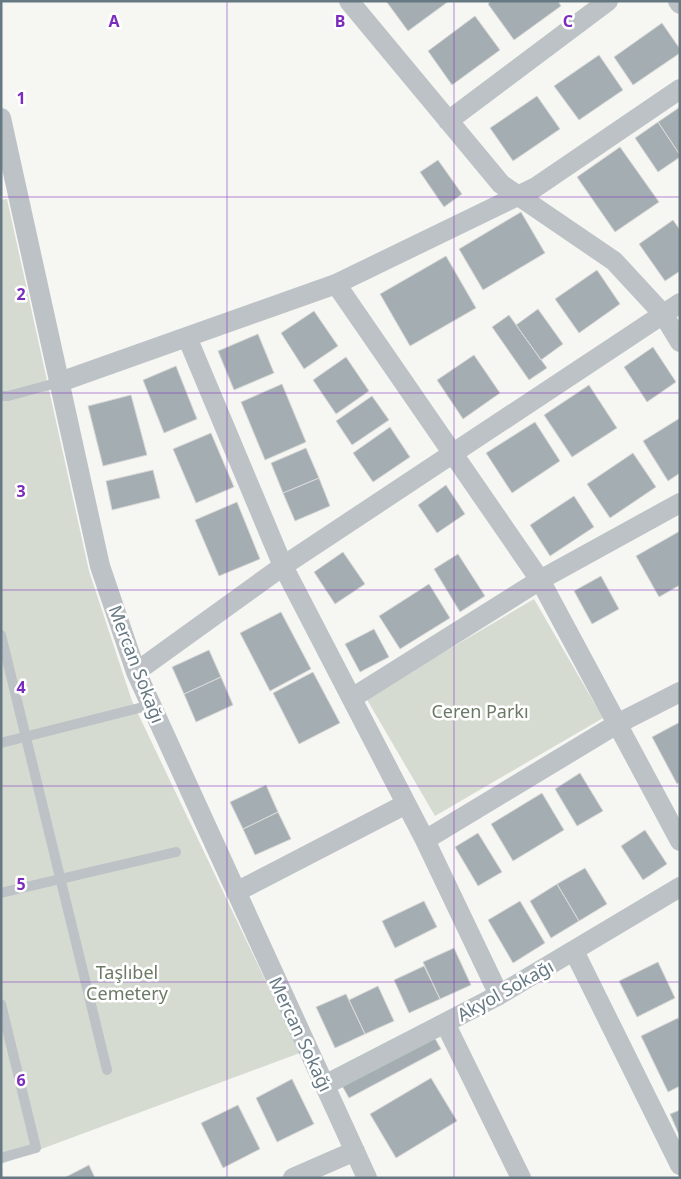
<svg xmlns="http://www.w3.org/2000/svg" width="681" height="1179" font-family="'Noto Sans',sans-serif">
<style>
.green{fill:#d6dbd2}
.building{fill:#a4aeb2;stroke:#d7d7d5}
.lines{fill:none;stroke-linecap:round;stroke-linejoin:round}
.service{stroke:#bcc2c5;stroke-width:10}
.minor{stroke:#bcc2c5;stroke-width:20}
.grid{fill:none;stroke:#7b2cbf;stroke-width:1;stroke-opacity:0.55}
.labels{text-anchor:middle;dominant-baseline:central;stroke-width:5;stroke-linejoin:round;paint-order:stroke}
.street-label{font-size:18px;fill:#667983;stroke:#fff}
.park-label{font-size:18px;fill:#6b7a65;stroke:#fff}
.grid-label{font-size:16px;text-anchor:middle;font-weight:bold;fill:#7b2cbf;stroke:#fff;stroke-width:5;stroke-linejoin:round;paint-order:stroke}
</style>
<rect width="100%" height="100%" fill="#f6f6f3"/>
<path class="green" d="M 7,199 L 89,571 L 132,701 L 300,1053 L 1,1164 L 1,200 Z
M 534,599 L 603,718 L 435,816 L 366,698 Z"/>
<path class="building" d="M 386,1 L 449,1 L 408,31 Z
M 491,1 L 558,1 L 561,6 L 514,40 L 488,4 Z
M 475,16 L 500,50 L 452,85 L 428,51 Z
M 662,23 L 680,49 L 680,53 L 633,85 L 614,57 Z
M 599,55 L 623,90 L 579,120 L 554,86 Z
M 537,96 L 560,129 L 513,161 L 490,128 Z
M 680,107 L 680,155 L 658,122 Z
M 658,122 L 680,155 L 680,157 L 658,172 L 635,138 Z
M 620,147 L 659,202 L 615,232 L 577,177 Z
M 438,160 L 462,194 L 444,207 L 420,172 Z
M 521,212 L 545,253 L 483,290 L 459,249 Z
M 673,220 L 680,230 L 680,271 L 665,281 L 639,244 Z
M 446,256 L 476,308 L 410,346 L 380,294 Z
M 597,270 L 620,304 L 579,333 L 555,299 Z
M 538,309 L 563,344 L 541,360 L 516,325 Z
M 314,311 L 338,346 L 304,369 L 281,333 Z
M 509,315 L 547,368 L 529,380 L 492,327 Z
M 258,334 L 274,373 L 234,390 L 218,351 Z
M 653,347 L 676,382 L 647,402 L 624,367 Z
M 474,355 L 500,393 L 463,419 L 437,380 Z
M 346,357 L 369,391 L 336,414 L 313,380 Z
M 176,366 L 197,419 L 164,433 L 143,380 Z
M 282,384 L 306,442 L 265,460 L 241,402 Z
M 589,385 L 617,428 L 572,457 L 544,415 Z
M 131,395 L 147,455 L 103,466 L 88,406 Z
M 372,396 L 389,420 L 352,445 L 336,421 Z
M 680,418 L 680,473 L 668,481 L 643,441 Z
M 535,422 L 560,461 L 512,493 L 486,453 Z
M 390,427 L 410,457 L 373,482 L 353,453 Z
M 211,433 L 234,487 L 196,503 L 173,449 Z
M 306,448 L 319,478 L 283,493 L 271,463 Z
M 633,453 L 656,487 L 610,518 L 587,484 Z
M 153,470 L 160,498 L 112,510 L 106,481 Z
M 319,478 L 330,506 L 295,521 L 283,493 Z
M 446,485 L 465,514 L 437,533 L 418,505 Z
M 574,496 L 594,527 L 550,556 L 530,525 Z
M 237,502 L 260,559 L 219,576 L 195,520 Z
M 680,531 L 680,585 L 659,597 L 636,556 Z
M 343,552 L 365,584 L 335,604 L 314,572 Z
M 458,554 L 485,596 L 460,612 L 434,569 Z
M 601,576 L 619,609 L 592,624 L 574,591 Z
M 429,584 L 450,618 L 400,649 L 379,616 Z
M 281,612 L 311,669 L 270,691 L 240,633 Z
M 374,629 L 389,657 L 360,672 L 345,644 Z
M 209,650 L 221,677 L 184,694 L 172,667 Z
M 313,672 L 340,723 L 299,744 L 273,693 Z
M 221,677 L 233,705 L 196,722 L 184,694 Z
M 680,722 L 680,782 L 677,784 L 652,737 Z
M 580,773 L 603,811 L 577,826 L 555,789 Z
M 266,785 L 278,812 L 243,829 L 230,802 Z
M 542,793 L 564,830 L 513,861 L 491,824 Z
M 278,812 L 291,839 L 255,855 L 243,829 Z
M 645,830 L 667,864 L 643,880 L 621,846 Z
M 478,833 L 502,872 L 478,886 L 455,847 Z
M 585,868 L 607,904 L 579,921 L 557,884 Z
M 557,884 L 579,921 L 551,938 L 530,901 Z
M 424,901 L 437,927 L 395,948 L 382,921 Z
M 520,901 L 545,943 L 513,963 L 488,920 Z
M 454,948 L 471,985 L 440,999 L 423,962 Z
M 658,962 L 675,998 L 637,1017 L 619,981 Z
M 424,966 L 440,999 L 409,1013 L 394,980 Z
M 378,986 L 394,1021 L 365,1034 L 349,1000 Z
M 346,994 L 365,1034 L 335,1048 L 316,1007 Z
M 678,1018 L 680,1022 L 680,1086 L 668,1092 L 641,1036 Z
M 433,1035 L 441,1049 L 349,1098 L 341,1084 Z
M 431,1078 L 457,1121 L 396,1158 L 370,1114 Z
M 292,1079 L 314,1124 L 277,1142 L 256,1098 Z
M 238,1105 L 260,1149 L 223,1168 L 201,1123 Z
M 680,1110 L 680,1137 L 670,1114 Z
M 89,1165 L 95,1178 L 64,1178 Z"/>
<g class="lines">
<path class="service" d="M 1,396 L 8,396 L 60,382
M 1,635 L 107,1070
M 1,743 L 151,705
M 1,893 L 176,852
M 1,1004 L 36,1148 L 1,1158"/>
<path class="minor" d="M 349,1 L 501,184 L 614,261 L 663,314 L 680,342
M 678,1 L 680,4
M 1,118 L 100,566 L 136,672 L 367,1178
M 448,121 L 608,1
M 336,284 L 540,580 L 680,841
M 187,337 L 283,566 L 425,840 L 499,995
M 60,382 L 336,284 L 536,187 L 680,89
M 136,672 L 283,566 L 680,303
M 352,698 L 540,580 L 680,503
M 425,840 L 617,724 L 680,692
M 236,892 L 406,804
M 574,951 L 680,1165
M 445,1023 L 521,1178
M 325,1085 L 499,995 L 680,887
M 293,1178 L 355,1151"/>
</g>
<path class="grid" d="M 227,1 L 227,1178M 454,1 L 454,1178M 1,197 L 680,197M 1,393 L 680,393M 1,590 L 680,590M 1,786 L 680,786M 1,982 L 680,982"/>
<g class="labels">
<g class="street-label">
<text transform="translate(137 664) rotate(69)">Mercan Sokağı</text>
<text transform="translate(505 990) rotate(-29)">Akyol Sokağı</text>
<text transform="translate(301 1034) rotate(65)">Mercan Sokağı</text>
</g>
<g class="park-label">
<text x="480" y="711">Ceren Parkı</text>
<text x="127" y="972">Taşlıbel<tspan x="127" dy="21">Cemetery</tspan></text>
</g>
</g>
<g class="grid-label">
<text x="114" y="27">A</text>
<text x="340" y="27">B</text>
<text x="568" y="27">C</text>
<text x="21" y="104">1</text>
<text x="21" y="300">2</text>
<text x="21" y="497">3</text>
<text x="21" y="693">4</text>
<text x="21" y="890">5</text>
<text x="21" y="1086">6</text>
</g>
<rect width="681" height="1179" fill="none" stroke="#667983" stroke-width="5"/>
</svg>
